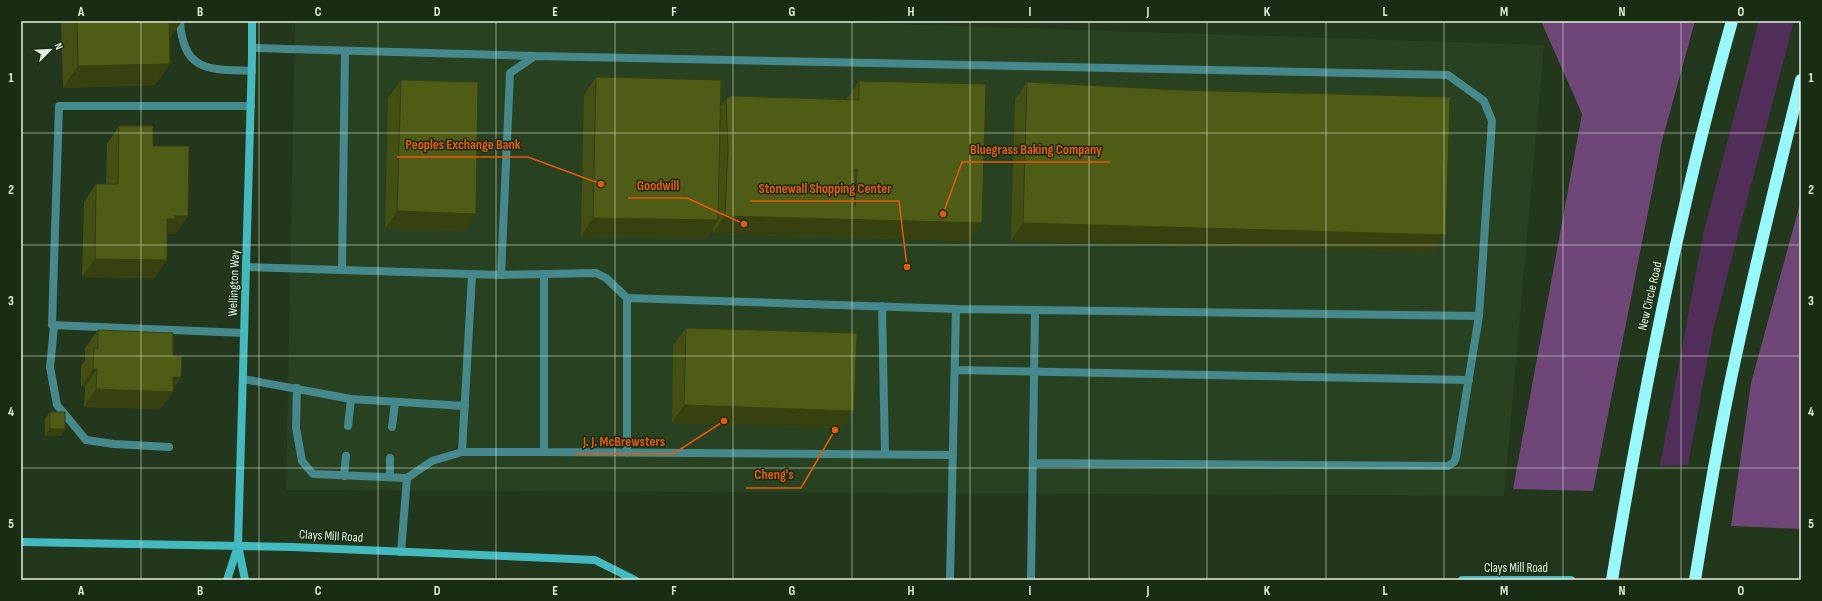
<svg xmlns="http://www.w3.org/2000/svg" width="1822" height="601" font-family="'Sofia Sans Condensed',sans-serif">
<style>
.built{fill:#284221}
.green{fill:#512e5a}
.forest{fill:#6e4678}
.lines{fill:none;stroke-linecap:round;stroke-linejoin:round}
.lane{stroke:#45898c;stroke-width:8}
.secondary{stroke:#43babf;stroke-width:8}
.highway{stroke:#97f8fd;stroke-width:12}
.wall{fill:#444f13}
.shaded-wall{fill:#37400f}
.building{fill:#4f5c16;stroke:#37400f;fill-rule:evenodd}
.grid{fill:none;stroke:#e3f0df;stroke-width:1;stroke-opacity:0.55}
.labels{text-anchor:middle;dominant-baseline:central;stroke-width:3;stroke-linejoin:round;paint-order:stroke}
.street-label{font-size:13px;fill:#e3f0df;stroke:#182d13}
.leader{fill:none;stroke:#e8590c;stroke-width:1.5}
.callout-dot{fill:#e8590c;stroke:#182d13;stroke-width:1.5}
.callout-label{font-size:14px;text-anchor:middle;font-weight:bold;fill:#e8590c;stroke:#182d13;stroke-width:3;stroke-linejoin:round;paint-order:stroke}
.neatline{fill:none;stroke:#e3f0df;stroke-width:1.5}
.grid-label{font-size:13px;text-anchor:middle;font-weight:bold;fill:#e3f0df}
</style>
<rect width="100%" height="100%" fill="#22371c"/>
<path class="built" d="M 295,21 L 805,21 L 1544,45 L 1504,496 L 286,490 Z"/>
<path class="green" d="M 1759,21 L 1794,21 L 1713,330 L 1688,465 L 1660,466 L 1703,235 Z"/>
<path class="forest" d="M 1541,21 L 1695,21 L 1662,141 L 1593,491 L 1513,489 L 1582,114 Z
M 1801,200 L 1801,529 L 1731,526 L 1751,383 Z"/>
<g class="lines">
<path class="lane" d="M 180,21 C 183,73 210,69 252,71
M 252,48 L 535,56
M 535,56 L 1448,75 L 1484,101 L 1492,121 L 1479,316 L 956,309 L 627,298 L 606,278 L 596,273 L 501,275 L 510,73 Z
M 246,267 L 501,275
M 342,270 L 345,51
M 544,274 L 544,452 L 953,455
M 472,275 L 462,452 L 544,452
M 882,306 L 885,454
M 52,325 L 54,327 L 50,367 L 57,405 L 86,440 L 114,444 L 169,447
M 244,333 L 52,325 L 59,106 L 251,106
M 955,370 L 1469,380
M 243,379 L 351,399 L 465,406
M 297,388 L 296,428 L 302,461 L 313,474 L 407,478
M 348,426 L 351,399
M 392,427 L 395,403
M 627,453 L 627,298
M 1033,463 L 1448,466 L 1454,462 L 1456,457 L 1479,316
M 344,476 L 346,456
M 390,477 L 390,458
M 401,552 L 407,478 L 432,461 L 462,452
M 950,580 L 956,309
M 1031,580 L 1035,310"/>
<path class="secondary" d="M 21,542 L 292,547 L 595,560 L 635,580
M 227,580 L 238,546
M 245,580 L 238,545 L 252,58 L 252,21
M 1462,580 L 1571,580"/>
<path class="highway" d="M 1612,580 C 1643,392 1680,205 1732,21
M 1695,580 C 1707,506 1719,433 1735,360 C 1755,266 1778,173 1801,80"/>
</g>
<path class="wall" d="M 61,21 L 182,21 L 169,39 L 170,64 L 155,85 L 63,88 Z
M 596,77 L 720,107 L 726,99 L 847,100 L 847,98 L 859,81 L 982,223 L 970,241 L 713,234 L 713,228 L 706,238 L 581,236 L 584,95 Z
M 401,80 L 464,231 L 385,229 L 388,98 Z
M 1027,82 L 1434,252 L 1011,241 L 1015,100 Z
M 119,126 L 153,146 L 188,216 L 175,234 L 167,234 L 167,260 L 154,278 L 82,277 L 84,202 L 96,184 L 106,184 L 107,144 Z
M 686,328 L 854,411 L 842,428 L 672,423 L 673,346 Z
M 98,330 L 173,356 L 181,377 L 173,389 L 173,392 L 160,409 L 84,407 L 85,387 L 81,387 L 81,366 L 85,360 L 85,348 Z
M 50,412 L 65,429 L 61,436 L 45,436 L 45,419 Z"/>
<path class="shaded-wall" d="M 167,21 L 182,21 L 168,40 Z
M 170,64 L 155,85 L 63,88 L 78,66 Z
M 397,211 L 476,214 L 464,231 L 385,229 Z
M 174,216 L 188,216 L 175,234 L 164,234 L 167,219 Z
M 725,216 L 982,223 L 970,241 L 713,234 Z
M 593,218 L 718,220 L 706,238 L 581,236 Z
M 1023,223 L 1446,235 L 1434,252 L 1011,241 Z
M 95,259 L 167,260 L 154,278 L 82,277 Z
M 93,369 L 97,369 L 85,387 L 81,387 Z
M 173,377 L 181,377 L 171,392 L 173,392 L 160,409 L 84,407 L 96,389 Z
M 684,405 L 854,411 L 842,428 L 672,423 Z
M 50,429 L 65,429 L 61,436 L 45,436 Z"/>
<path class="building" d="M 77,21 L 169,21 L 170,64 L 78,66 Z
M 596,77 L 721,80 L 718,220 L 593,218 Z
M 401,80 L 478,82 L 476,214 L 397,211 Z
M 859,81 L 986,84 L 982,223 L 725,216 L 728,150 L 726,99 L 731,96 L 859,100 ZM 855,169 L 857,169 L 855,206 Z
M 1027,82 L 1179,90 L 1450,97 L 1446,235 L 1023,223 Z
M 119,126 L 153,126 L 153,146 L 189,146 L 188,216 L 174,216 L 175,219 L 167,219 L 167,260 L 95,259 L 96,184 L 118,184 Z
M 686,328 L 857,333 L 854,411 L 684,405 Z
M 98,330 L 173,333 L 173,356 L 182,356 L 181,377 L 173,377 L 173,392 L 96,389 L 97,369 L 93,369 L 94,348 L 98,348 Z
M 50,412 L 65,412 L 65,429 L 50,429 Z"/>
<path class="grid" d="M 141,21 L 141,580M 259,21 L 259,580M 378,21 L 378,580M 496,21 L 496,580M 615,21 L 615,580M 733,21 L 733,580M 852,21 L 852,580M 970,21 L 970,580M 1089,21 L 1089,580M 1207,21 L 1207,580M 1326,21 L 1326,580M 1444,21 L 1444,580M 1563,21 L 1563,580M 1681,21 L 1681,580M 21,133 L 1801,133M 21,245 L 1801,245M 21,356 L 1801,356M 21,468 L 1801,468"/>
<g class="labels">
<g class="street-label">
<text transform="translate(234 283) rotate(-88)">Wellington Way</text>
<text transform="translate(1650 296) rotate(-77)">New Circle Road</text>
<text transform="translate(331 536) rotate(3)">Clays Mill Road</text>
<text x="1516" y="568">Clays Mill Road</text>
</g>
</g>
<path class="leader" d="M601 184L528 157H397M943 214L962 162H1110M744 224L687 198H628M907 267L899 201H750M724 421L673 454H575M835 430L801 488H746"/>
<g class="callout-dot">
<circle cx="601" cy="184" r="4"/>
<circle cx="943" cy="214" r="4"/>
<circle cx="744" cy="224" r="4"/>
<circle cx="907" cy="267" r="4"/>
<circle cx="724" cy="421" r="4"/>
<circle cx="835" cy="430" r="4"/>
</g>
<g class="callout-label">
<text x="463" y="149">Peoples Exchange Bank</text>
<text x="1036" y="154">Bluegrass Baking Company</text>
<text x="658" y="190">Goodwill</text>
<text x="825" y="193">Stonewall Shopping Center</text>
<text x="624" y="446">J. J. McBrewsters</text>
<text x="774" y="479">Cheng's</text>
</g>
<rect width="1822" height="601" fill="none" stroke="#182d13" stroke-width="44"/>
<g transform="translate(50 50) rotate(66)" stroke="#182d13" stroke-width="3" paint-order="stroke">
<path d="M0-3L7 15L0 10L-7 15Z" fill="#e3f0df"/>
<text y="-6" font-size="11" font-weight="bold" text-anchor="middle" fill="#e3f0df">N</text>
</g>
<rect x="22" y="22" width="1778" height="557" class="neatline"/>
<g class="grid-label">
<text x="81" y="16">A</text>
<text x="200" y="16">B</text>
<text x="318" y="16">C</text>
<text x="437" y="16">D</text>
<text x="555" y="16">E</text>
<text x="674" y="16">F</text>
<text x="792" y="16">G</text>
<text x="911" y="16">H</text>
<text x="1030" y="16">I</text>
<text x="1148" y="16">J</text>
<text x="1267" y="16">K</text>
<text x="1385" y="16">L</text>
<text x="1504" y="16">M</text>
<text x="1622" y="16">N</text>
<text x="1741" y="16">O</text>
<text x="11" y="82">1</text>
<text x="1811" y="82">1</text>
<text x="11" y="194">2</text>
<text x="1811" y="194">2</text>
<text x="11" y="305">3</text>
<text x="1811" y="305">3</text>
<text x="11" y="416">4</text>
<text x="1811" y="416">4</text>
<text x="11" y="528">5</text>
<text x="1811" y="528">5</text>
<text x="81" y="595">A</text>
<text x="200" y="595">B</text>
<text x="318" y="595">C</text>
<text x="437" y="595">D</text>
<text x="555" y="595">E</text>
<text x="674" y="595">F</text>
<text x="792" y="595">G</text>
<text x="911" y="595">H</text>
<text x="1030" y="595">I</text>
<text x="1148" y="595">J</text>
<text x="1267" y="595">K</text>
<text x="1385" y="595">L</text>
<text x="1504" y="595">M</text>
<text x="1622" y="595">N</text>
<text x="1741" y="595">O</text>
</g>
</svg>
